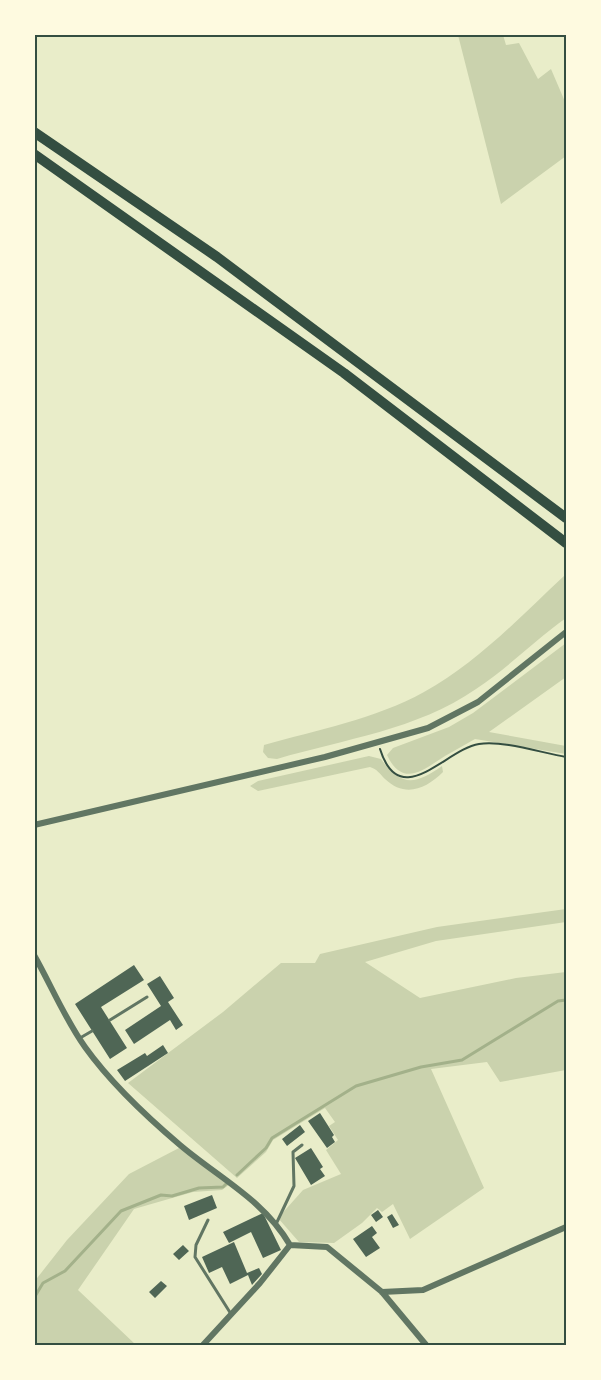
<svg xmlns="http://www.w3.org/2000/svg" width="601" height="1380" font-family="Signika,sans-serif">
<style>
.green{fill:#cad2ad}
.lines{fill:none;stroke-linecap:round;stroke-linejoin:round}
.stream{stroke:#a3b18a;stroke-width:3}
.building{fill:#4f6655}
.path{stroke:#344e41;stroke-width:2}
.service{stroke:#617663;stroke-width:3}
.minor{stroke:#617663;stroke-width:6}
.motorway{stroke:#344e41;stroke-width:10}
.neatline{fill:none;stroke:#344e41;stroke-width:2}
</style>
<rect width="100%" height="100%" fill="#e9edc9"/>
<path class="green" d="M 458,35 L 503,35 L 506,45 L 519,43 L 538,79 L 551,69 L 566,104 L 566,156 L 501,204 Z
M 564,576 L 566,576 L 566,618 C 535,640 508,668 476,689 C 417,730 344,739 277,759 L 268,758 L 263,752 L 264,745 C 317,730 375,719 424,692 C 477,663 520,617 564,576 Z
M 566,643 L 566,677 L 489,732 L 566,746 L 566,754 L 475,739 C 465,745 455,750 445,756 C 424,769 403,789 387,755 L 393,748 L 449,727 L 473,713 Z
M 369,756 L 381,759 C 401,787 415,785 442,766 L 443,772 C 426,789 405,798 385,779 C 380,774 377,769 370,767 L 258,791 L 250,786 L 258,781 Z
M 566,909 L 566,922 L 436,941 L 365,962 L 420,998 L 516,978 L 566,972 L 566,1070 L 500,1082 L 487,1062 L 431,1069 L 484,1188 L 410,1239 L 393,1204 L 382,1212 L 377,1208 L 362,1223 L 334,1243 L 299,1242 L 278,1218 L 303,1190 L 341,1174 L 326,1150 L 338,1140 L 329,1126 L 335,1122 L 325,1108 L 273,1140 L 266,1152 L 237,1178 L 128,1083 L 223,1012 L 281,963 L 315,963 L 320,954 L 437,927 Z
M 179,1148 L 230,1184 L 222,1190 L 193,1192 L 134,1209 L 78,1290 L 136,1345 L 35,1345 L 34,1282 L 67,1240 L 129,1174 Z"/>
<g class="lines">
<path class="stream" d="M 237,1175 L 266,1148 L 272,1138 L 356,1086 L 421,1067 L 462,1060 L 558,1001 L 566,1000
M 34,1298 L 43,1283 L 65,1271 L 121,1211 L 161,1195 L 172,1196 L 199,1188 L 223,1187 L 227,1183"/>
</g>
<path class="building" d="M 134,965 L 144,980 L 101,1007 L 127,1048 L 110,1059 L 75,1004 Z
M 160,976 L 174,998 L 168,1002 L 183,1025 L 176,1030 L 170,1020 L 134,1044 L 125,1030 L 161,1006 L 147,984 Z
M 163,1045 L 168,1053 L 125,1081 L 117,1070 L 145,1053 L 147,1056 Z
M 320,1113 L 334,1135 L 332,1137 L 335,1142 L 327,1148 L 308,1121 Z
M 300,1125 L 305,1132 L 287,1146 L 282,1139 Z
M 311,1148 L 323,1167 L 320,1169 L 325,1176 L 311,1185 L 295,1158 Z
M 212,1195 L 217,1208 L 189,1220 L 184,1206 Z
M 378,1210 L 383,1217 L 376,1222 L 371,1215 Z
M 263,1213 L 281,1250 L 263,1258 L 251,1232 L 229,1243 L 223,1232 Z
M 392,1214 L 399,1225 L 393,1228 L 387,1217 Z
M 372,1226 L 377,1233 L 372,1237 L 380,1248 L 366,1257 L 353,1239 Z
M 234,1242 L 247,1273 L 259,1268 L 262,1274 L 252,1285 L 248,1275 L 230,1284 L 222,1267 L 209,1273 L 202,1257 Z
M 183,1245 L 189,1251 L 179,1260 L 173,1254 Z
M 161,1281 L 167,1286 L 155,1298 L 149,1292 Z"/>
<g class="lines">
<path class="path" d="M 380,749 C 400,813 446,749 479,744 C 503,740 542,753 566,757"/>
<path class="service" d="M 110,1020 L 147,997
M 80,1038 L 92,1031
M 208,1220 L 196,1245 L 195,1257 L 231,1314
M 277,1222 L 294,1186 L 293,1152 L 302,1145"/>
<path class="minor" d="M 34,825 L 325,757 L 428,728 L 478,702 L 566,632
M 34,955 C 51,985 65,1019 85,1047 C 110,1082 147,1117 180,1145 C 219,1178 264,1200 290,1245 L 260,1283 L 202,1346
M 290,1245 L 327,1247 L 382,1292 L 427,1346
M 382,1292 L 423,1290 L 566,1227"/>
<path class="motorway" d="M 34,132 L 217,257 L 566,518
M 34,154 L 344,373 L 566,543"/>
</g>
<rect width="601" height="1380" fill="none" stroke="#fefae0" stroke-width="72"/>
<rect x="36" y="36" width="529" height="1308" class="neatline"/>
</svg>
